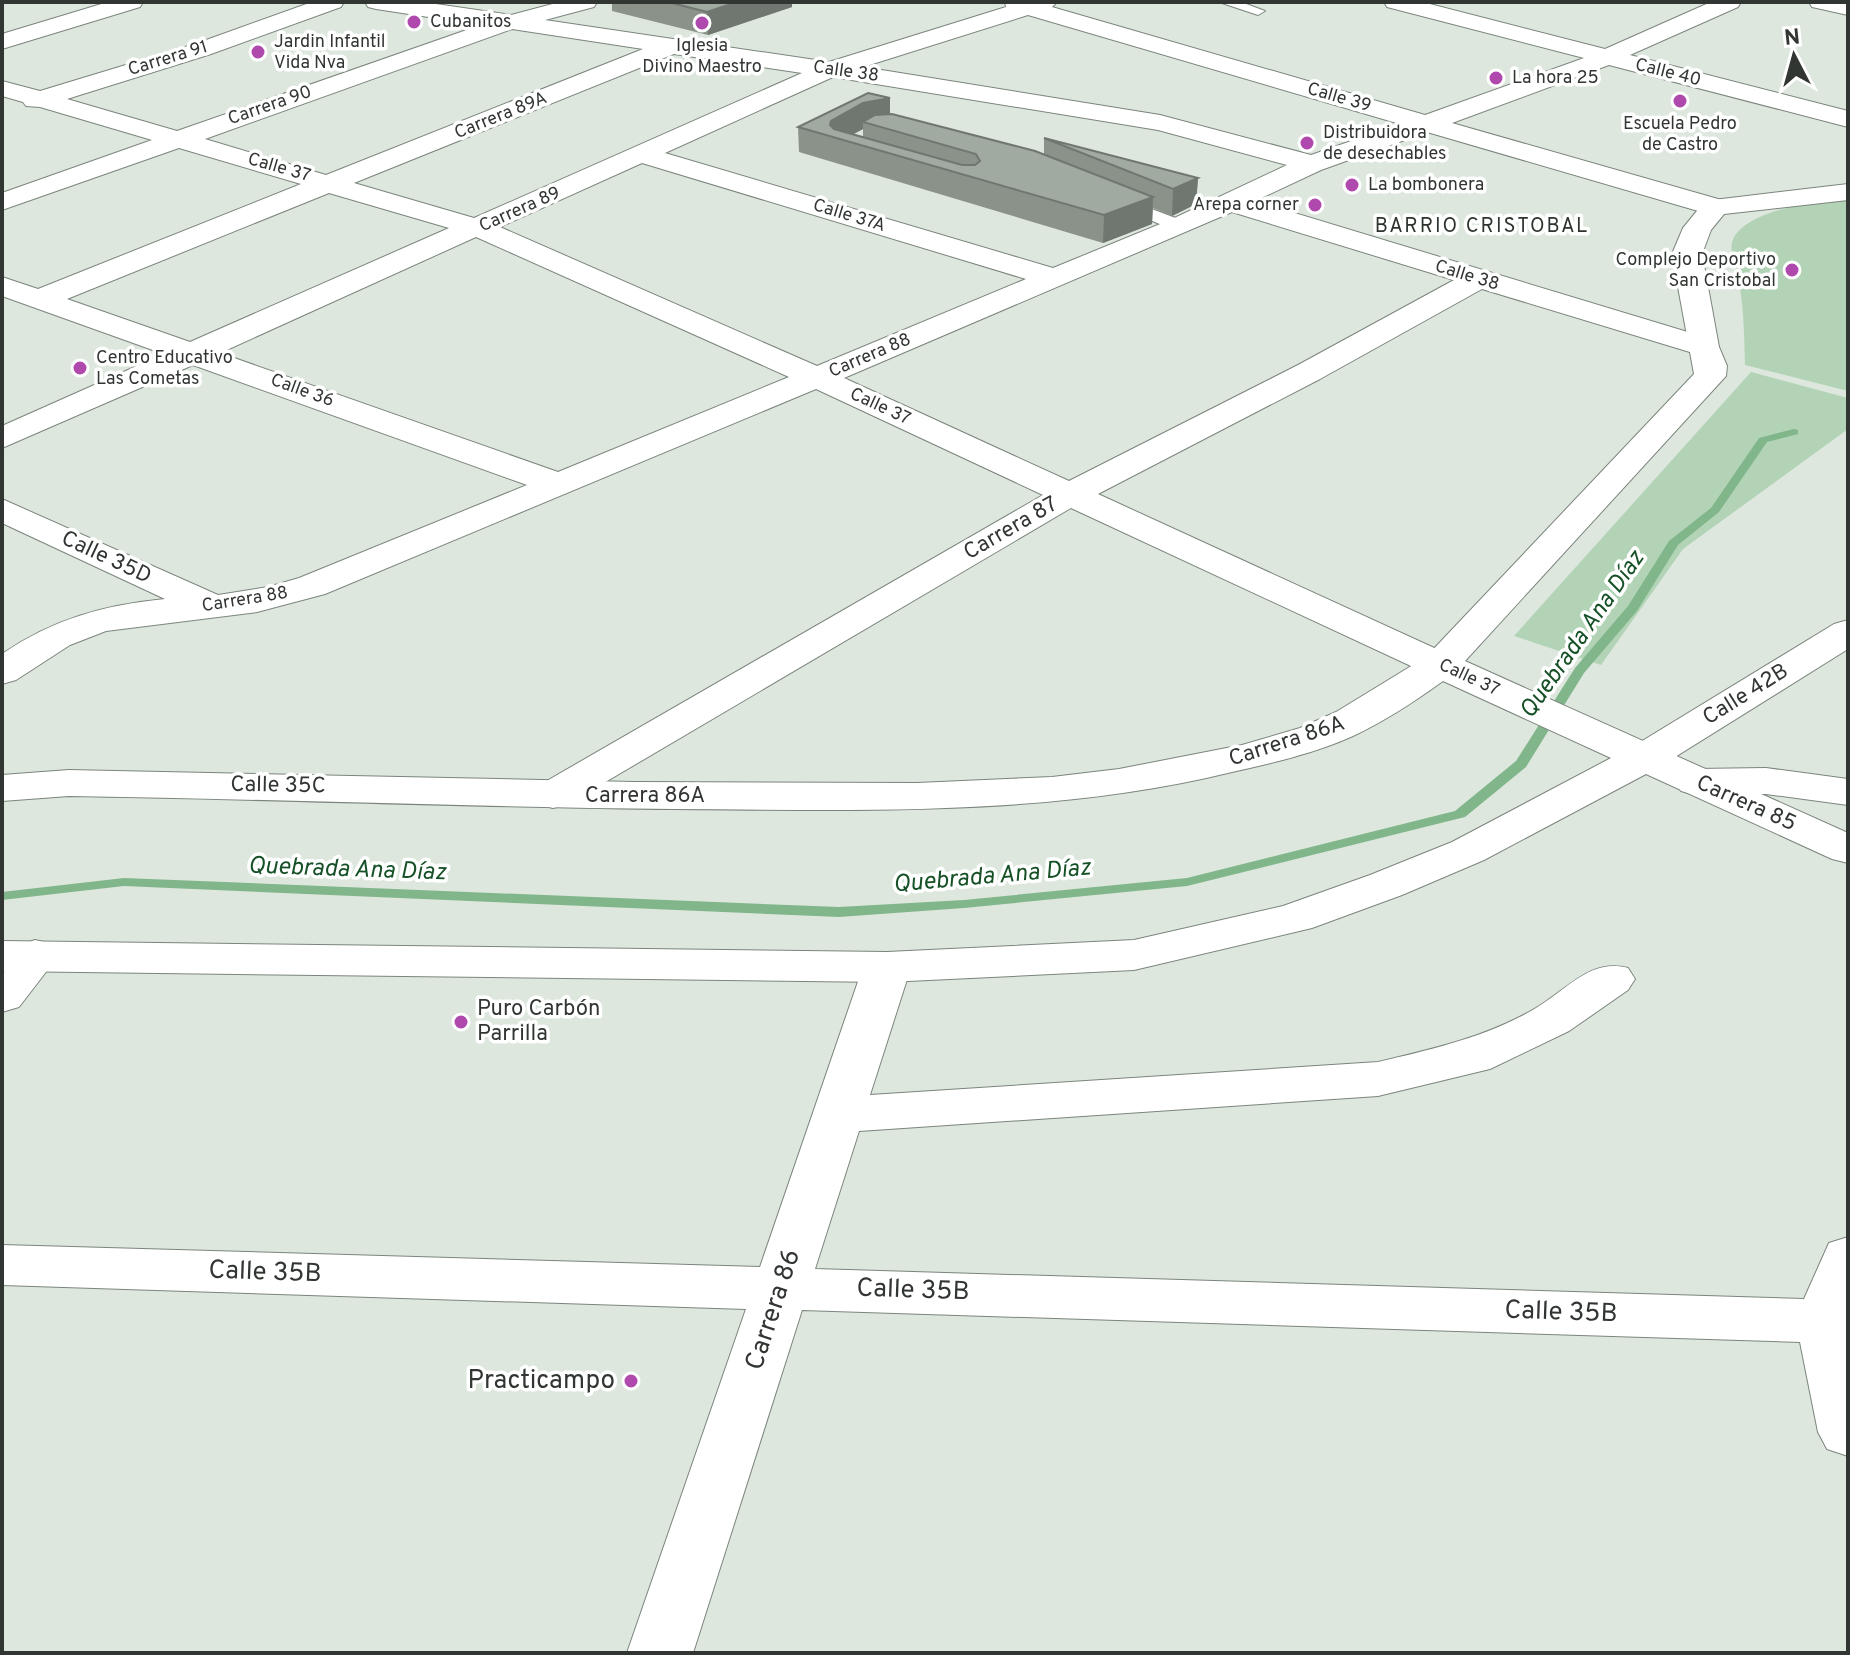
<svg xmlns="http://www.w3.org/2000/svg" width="1850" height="1655" font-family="Overpass,sans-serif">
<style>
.green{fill:#b3d3b7}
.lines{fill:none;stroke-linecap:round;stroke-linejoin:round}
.stream{fill:#81b68a;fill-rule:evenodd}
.service-casing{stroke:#7b857c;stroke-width:2}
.minor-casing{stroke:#7b857c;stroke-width:2}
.tertiary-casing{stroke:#7b857c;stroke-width:2}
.service{fill:#fff;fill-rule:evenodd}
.minor{fill:#fff;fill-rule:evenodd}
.tertiary{fill:#fff;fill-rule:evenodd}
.wall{fill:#8a928a;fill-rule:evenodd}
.shaded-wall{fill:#707771}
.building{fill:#a0aaa1;stroke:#707771;stroke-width:2}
.poi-dot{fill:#b049ad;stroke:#fff;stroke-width:3}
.labels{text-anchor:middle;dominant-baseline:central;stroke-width:7;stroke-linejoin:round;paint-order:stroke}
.far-poi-label{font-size:18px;fill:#323632;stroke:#fff;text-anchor:start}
.far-street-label{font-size:18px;fill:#323632;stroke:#fff}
.far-neighbourhood-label{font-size:20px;letter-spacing:2px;fill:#2c342d;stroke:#fff}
.street-label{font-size:22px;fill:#323632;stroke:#fff}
.poi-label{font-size:22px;fill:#323632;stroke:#fff;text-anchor:start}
.water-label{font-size:24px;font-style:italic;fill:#155026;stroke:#fff}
.near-street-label{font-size:26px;fill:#323632;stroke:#fff}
.near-poi-label{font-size:26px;fill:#323632;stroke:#fff;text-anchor:end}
</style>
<rect width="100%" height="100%" fill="#dde7de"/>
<path class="green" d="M 1848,197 L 1848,391 L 1745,365 C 1744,334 1744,303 1737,273 C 1735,265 1730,251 1732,243 C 1740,210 1820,201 1848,197 Z
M 1751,372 L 1848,398 L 1848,429 L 1683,549 L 1601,665 L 1514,636 Z"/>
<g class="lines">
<path class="stream" d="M 1794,429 L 1798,430 L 1798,434 L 1767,442 L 1719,512 L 1678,545 L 1637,611 L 1584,673 L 1526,767 L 1465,817 L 1187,886 L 964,908 L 839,917 L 124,886 L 2,900 L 2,892 L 124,878 L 839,907 L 964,900 L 1187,878 L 1455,811 L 1516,761 L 1575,668 L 1628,606 L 1669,541 L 1711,508 L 1759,438 Z"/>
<defs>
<path id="service" d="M 1219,2 L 1241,2 L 1265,11 L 1258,15 Z
M 1120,197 L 1186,222 L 1188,226 L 1186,230 L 1174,230 L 1114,205 L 1112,202 L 1114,199 Z"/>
<path id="minor" d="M 108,2 L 143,2 L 140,7 L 2,49 L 2,34 Z
M 312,2 L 344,2 L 341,7 L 211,54 L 67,99 L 177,131 L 481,25 L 376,9 L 368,7 L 365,2 L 422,2 L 511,15 L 560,2 L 597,2 L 594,7 L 545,20 L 829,62 L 1006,7 L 1005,2 L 1057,2 L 1052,7 L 1425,115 L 1584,58 L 1387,7 L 1384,2 L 1422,2 L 1605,49 L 1711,2 L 1741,2 L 1738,7 L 1630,55 L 1848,111 L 1848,127 L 1609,65 L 1452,123 L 1725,201 L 1729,207 L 1725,213 L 1715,215 L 1705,213 L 1427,132 L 1321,170 L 1255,201 L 1714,340 L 1719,347 L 1714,354 L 1703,356 L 1482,289 L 1320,379 L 1098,494 L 1454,657 L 1460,665 L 1454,673 L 1440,677 L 1426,673 L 1071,508 L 568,804 L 553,808 L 538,804 L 531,795 L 538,786 L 1043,495 L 816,389 L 325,594 L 257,612 L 106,631 L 70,645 L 16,680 L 2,684 L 2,654 C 53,619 104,605 165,599 L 2,523 L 2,499 L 218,595 L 268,587 L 299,578 L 527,485 L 193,365 L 2,448 L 2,426 L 164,354 L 2,296 L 2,277 L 38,289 L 301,184 L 179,148 L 2,210 L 2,193 L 152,140 L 40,107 L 26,106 L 23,102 L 2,96 L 2,81 L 40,91 L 195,44 ZM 1028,15 L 1400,124 L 1311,155 L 1160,115 L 863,67 ZM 512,29 L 643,49 L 326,175 L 205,139 ZM 674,54 L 802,73 L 474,218 L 354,183 ZM 833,77 L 1158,130 L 1287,165 L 1170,220 L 1053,268 L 665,153 ZM 642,163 L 1026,279 L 817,366 L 500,227 ZM 329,193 L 449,228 L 190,342 L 67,299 ZM 1232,212 L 1454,280 L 1298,365 L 1069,481 L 844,378 ZM 476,237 L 789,377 L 558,472 L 220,353 Z
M 1809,2 L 1848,2 L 1848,15 L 1812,7 Z
M 1848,620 L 1848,649 L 1659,767 L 1644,771 L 1629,767 L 1623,758 L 1629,749 L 1834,624 Z
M 1766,768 L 1848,779 L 1848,805 L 1766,794 L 1696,795 L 1681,791 L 1675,782 L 1681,773 L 1696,769 Z
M 35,940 L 52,944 L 59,955 L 19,1007 L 2,1012 C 2,978 0,951 35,940 Z
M 887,952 L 904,956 L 911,967 L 870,1095 L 1378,1062 C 1433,1049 1487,1037 1536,1008 C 1567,990 1590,958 1628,968 L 1635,979 L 1628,990 L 1569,1031 L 1490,1069 L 1378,1096 L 859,1131 L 815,1269 L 1804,1299 L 1829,1243 L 1848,1237 L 1848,1456 L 1827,1449 L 1818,1432 L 1800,1342 L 802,1310 L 693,1653 L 627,1653 L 746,1309 L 2,1285 L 2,1245 L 760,1267 L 863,967 L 870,956 Z"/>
<path id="tertiary" d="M 1848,184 L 1848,200 L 1724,214 L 1711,230 L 1702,254 L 1719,347 L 1727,366 L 1726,376 L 1465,661 L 1848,833 L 1848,863 L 1832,859 L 1646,774 L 1484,860 L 1402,895 L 1312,928 L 1134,970 L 887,982 L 2,971 L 2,941 L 887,952 L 1134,940 L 1283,906 L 1370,875 L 1452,842 L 1611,758 L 1443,681 C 1414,702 1385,721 1353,736 C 1315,753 1273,763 1232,772 C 1049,817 860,810 673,809 C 472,807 270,799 69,796 L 2,801 L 2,775 L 69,770 L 634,782 L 917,783 L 1052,777 L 1119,769 L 1242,745 L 1300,728 L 1336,712 L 1426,657 L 1694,374 L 1672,254 L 1683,228 L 1705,201 Z"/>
</defs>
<use href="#service" class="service-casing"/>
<use href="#minor" class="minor-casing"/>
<use href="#tertiary" class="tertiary-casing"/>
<use href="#service" class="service"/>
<use href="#minor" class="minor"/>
<use href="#tertiary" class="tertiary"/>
</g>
<path class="wall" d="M 612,2 L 792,2 L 792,7 L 708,35 L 612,11 Z
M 890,98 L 890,114 L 1044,154 L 1044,138 L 1198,178 L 1196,204 L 1172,216 L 1153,208 L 1152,224 L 1103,243 L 799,152 L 798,127 ZM 863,129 L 863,137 L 853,134 Z"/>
<path class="shaded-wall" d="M 737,2 L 792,2 L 792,7 L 708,35 L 707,12 Z
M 890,98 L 890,123 L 863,122 L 863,129 L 843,140 L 830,125 L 831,121 L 863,103 Z
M 1198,178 L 1196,204 L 1172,216 L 1173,189 Z
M 1153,197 L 1152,224 L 1103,243 L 1104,215 Z"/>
<path class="building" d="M 668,2 L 737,2 L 707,12 Z
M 868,93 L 890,98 L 863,103 L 831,121 L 830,125 L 834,129 L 962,165 L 975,165 L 980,161 L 976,154 L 863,122 L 875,115 L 892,114 L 1035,151 L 1153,197 L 1104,215 L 798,127 Z
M 1044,138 L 1198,178 L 1173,189 Z"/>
<g class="poi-dot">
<circle cx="414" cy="22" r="8"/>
<circle cx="702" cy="23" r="8"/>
<circle cx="258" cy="52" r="8"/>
<circle cx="1496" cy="78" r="8"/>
<circle cx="1680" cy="101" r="8"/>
<circle cx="1307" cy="143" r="8"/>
<circle cx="1352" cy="185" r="8"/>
<circle cx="1315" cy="205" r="8"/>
<circle cx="1792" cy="270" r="8"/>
<circle cx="80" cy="368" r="8"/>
<circle cx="461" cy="1022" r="8"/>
<circle cx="631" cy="1381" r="8"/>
</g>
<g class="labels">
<g class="far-poi-label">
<text x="430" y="22">Cubanitos</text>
<text x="274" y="42">Jardin Infantil<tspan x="274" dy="21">Vida Nva</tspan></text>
<text x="702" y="46" text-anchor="middle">Iglesia<tspan x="702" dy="21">Divino Maestro</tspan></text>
<text x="1512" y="78">La hora 25</text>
<text x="1680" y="124" text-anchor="middle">Escuela Pedro<tspan x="1680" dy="21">de Castro</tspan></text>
<text x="1323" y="133">Distribuidora<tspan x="1323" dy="21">de desechables</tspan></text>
<text x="1368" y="185">La bombonera</text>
<text x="1299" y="205" text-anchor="end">Arepa corner</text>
<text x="1776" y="260" text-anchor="end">Complejo Deportivo<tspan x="1776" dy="21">San Cristobal</tspan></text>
<text x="96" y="358">Centro Educativo<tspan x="96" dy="21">Las Cometas</tspan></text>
</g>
<g class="far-street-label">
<text transform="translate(168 59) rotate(-17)">Carrera 91</text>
<text transform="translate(846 72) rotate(8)">Calle 38</text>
<text transform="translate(1668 73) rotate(14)">Calle 40</text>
<text transform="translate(1339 98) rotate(16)">Calle 39</text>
<text transform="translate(270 106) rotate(-19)">Carrera 90</text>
<text transform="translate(501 116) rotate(-22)">Carrera 89A</text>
<text transform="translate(279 168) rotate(16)">Calle 37</text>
<text transform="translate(520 210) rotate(-24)">Carrera 89</text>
<text transform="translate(849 216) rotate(17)">Calle 37A</text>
<text transform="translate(1467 276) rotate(17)">Calle 38</text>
<text transform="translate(870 356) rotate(-23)">Carrera 88</text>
<text transform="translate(302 391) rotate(20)">Calle 36</text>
<text transform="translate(880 407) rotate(25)">Calle 37</text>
<text transform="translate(245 600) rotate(-9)">Carrera 88</text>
<text transform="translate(1469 678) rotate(25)">Calle 37</text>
</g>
<g class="far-neighbourhood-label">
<text x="1482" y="227">BARRIO CRISTOBAL</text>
</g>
<g class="street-label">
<text transform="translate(1011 529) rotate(-30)">Carrera 87</text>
<text transform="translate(106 558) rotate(25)">Calle 35D</text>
<text transform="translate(1746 695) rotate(-32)">Calle 42B</text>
<text transform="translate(1287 742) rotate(-18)">Carrera 86A</text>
<text transform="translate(278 786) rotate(1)">Calle 35C</text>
<text x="645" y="796">Carrera 86A</text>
<text transform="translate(1746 804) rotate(24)">Carrera 85</text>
</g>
<g class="poi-label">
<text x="477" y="1009">Puro Carbón<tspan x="477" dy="25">Parrilla</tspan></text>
</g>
<g class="water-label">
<text transform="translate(1583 635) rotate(-55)">Quebrada Ana Díaz</text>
<text transform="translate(347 870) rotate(2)">Quebrada Ana Díaz</text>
<text transform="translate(992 877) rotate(-5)">Quebrada Ana Díaz</text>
</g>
<g class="near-street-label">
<text transform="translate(265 1273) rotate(2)">Calle 35B</text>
<text transform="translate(913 1291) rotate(2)">Calle 35B</text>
<text transform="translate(774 1310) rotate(-72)">Carrera 86</text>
<text transform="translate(1561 1313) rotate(2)">Calle 35B</text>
</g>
<g class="near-poi-label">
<text x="615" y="1381">Practicampo</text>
</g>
</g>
<rect width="1850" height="1655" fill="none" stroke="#323632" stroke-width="8"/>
<g transform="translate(1794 56) rotate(354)" stroke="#ffffff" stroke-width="6" paint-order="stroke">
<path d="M0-6L14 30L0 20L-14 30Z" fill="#323632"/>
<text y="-12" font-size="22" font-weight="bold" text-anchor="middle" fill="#323632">N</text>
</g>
</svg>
